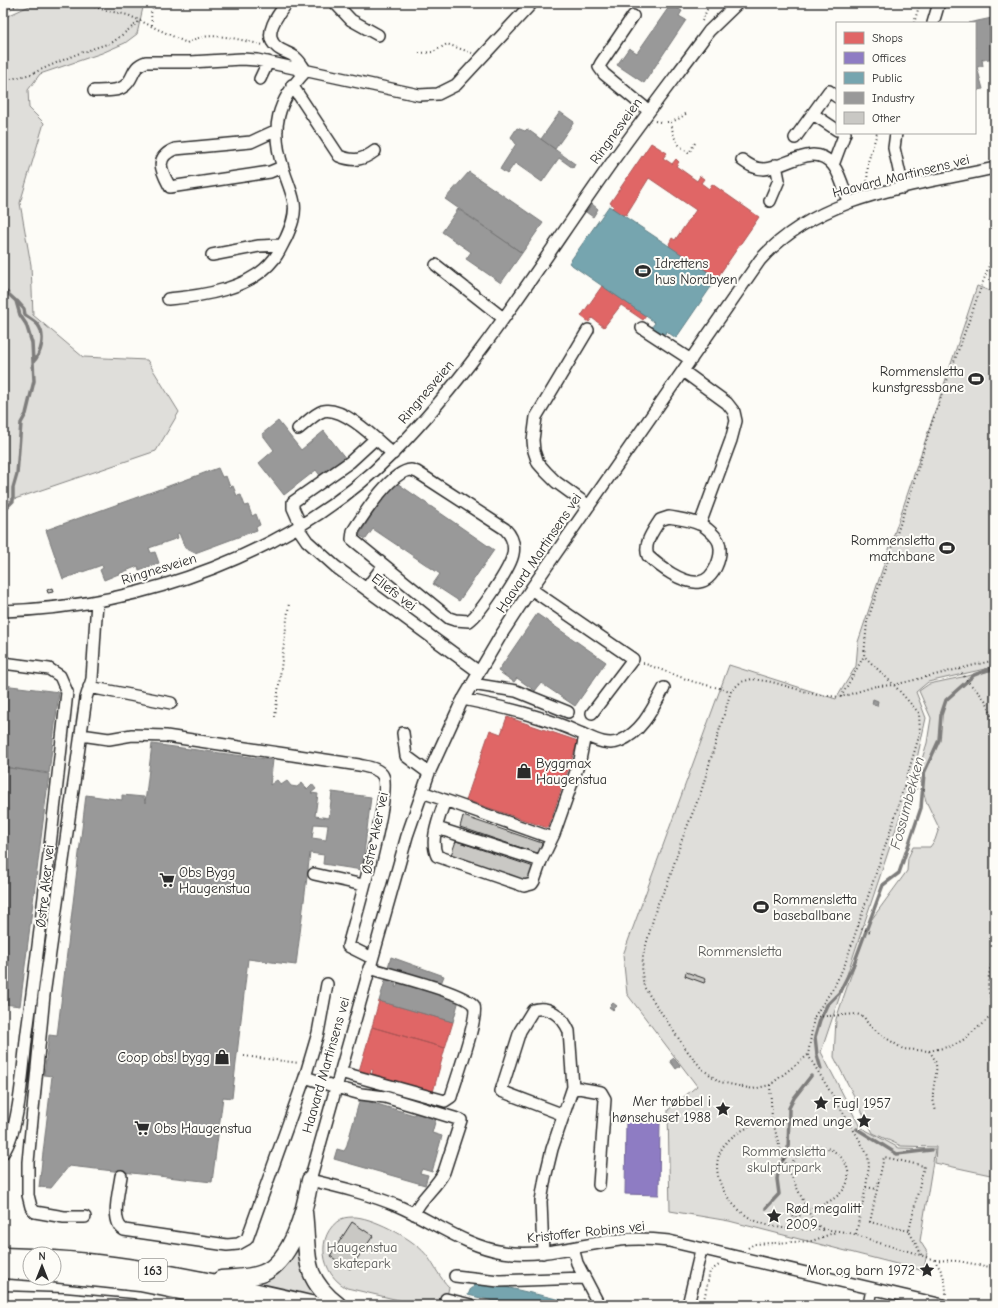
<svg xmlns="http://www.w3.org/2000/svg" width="998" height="1308" font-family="'Comic Neue',sans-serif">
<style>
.green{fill:#dfdeda;stroke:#858482}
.shops{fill:#e06666;stroke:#aa5454}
.offices{fill:#8e7cc3;stroke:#706495}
.public{fill:#76a5af;stroke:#608087}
.industry{fill:#999;stroke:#787878;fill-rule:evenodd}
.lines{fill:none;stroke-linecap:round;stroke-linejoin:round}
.stream{stroke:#7e7d7b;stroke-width:3.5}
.building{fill:#c9c8c4;stroke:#2b2b2b}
.minor-casing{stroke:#2b2b2b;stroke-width:14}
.highway-casing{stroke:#2b2b2b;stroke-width:19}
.path{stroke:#2b2b2b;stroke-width:2;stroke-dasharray:1 3;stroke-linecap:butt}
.minor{stroke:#fdfcf7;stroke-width:11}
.highway{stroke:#fdfcf7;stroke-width:16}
.path-bridge{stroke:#2b2b2b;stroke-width:2;stroke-dasharray:1 3;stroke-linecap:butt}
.labels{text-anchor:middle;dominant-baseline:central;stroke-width:4;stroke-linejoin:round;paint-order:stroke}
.shield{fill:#fdfcf7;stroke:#6a6a68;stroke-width:1}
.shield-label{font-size:13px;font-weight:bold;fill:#2b2b2b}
.street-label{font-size:14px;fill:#2b2b2b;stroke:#fdfcf7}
.poi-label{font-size:14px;fill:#2b2b2b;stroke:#fdfcf7;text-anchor:start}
.park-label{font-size:14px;fill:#585857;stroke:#fdfcf7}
.water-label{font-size:15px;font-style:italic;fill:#5b5b5a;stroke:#fdfcf7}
</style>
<rect width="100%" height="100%" fill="#fdfcf7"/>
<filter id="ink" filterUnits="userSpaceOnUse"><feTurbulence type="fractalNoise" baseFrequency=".025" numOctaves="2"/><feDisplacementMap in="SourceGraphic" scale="8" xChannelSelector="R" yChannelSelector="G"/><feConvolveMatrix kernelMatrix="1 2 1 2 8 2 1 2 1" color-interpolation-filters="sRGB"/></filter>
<g filter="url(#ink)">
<path class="green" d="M 36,3 L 144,3 L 137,34 L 125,43 L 102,53 L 40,74 L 28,90 L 29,108 L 44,123 L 20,203 L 31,265 L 33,315 L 83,357 L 147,360 L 179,412 L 156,451 L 3,503 L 3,18 Z
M 977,286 L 995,293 L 995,658 L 989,668 L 928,682 L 916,692 L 926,718 L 912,781 L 821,1052 L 860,1127 L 899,1148 L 935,1149 L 920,1241 L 927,1252 L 924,1271 L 729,1221 L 670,1211 L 668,1110 L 697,1086 L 627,994 L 623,955 L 729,665 L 836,699 L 856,666 L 858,642 Z
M 995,670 L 995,1176 L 935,1163 L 936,1147 L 901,1146 L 873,1133 L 834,1057 L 836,1019 L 869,923 L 907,871 L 908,858 L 913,847 L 930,847 L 935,840 L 939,828 L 926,801 L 918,772 L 927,743 L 931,718 L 919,691 L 929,684 Z
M 356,1217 C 376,1219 416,1240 428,1257 C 435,1267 440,1278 449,1287 L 445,1305 L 420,1305 L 347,1288 C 321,1275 314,1235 341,1219 C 345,1217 351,1217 356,1217 Z
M 300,1239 L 320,1298 L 251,1283 Z"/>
<path class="shops" d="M 651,143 L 667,153 L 663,158 L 672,164 L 676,159 L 679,162 L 676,166 L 697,181 L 700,176 L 704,179 L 701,183 L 709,189 L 712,184 L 759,217 L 717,278 L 669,247 L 670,245 L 669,244 L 672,238 L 675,240 L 696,210 L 649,178 L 626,215 L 624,214 L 623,216 L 612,208 L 614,206 L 610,203 Z
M 602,286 L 646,316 L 643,320 L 621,305 L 604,327 L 592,318 L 589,322 L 581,316 Z
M 507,717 L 578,741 L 548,828 L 466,800 L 490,730 L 501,734 Z
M 379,1001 L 453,1022 L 445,1048 L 372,1027 Z
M 372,1027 L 445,1048 L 433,1092 L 372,1074 L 373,1070 L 371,1069 L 370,1074 L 359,1071 Z"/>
<path class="offices" d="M 626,1120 L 660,1121 L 659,1195 L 625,1194 Z"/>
<path class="public" d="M 609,206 L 717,278 L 676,338 L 666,331 L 665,334 L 651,328 L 655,323 L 653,321 L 569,263 Z
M 475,1280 L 574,1303 L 573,1305 L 511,1305 L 468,1295 L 471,1288 L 473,1288 Z"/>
<path class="industry" d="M 671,4 L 682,11 L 679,16 L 686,20 L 644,83 L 617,65 L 629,48 L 637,53 Z
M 992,18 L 995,21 L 995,58 L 983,60 L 982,59 L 983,66 L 977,67 L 983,89 L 975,91 L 975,23 L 968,23 Z
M 560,112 L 574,122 L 555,149 L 541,139 Z
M 517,128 L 525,131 L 527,129 L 575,164 L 573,168 L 559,158 L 542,182 L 515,163 L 507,174 L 500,169 L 516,144 L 511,137 Z
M 469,172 L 543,223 L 522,253 L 445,199 Z
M 592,204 L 598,209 L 593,217 L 586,212 Z
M 458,209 L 522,253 L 501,283 L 466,259 L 471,252 L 442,232 Z
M 278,421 L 301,450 L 324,431 L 346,459 L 322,478 L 316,470 L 284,495 L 259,463 L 274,450 L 262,434 Z
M 218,468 L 222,477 L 226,476 L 230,487 L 233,486 L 237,496 L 241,495 L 245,506 L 248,505 L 252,516 L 256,514 L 260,525 L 256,527 L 257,530 L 195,553 L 185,548 L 179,533 L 177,534 L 178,538 L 149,548 L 151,553 L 155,552 L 159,563 L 139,570 L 138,566 L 104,580 L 100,570 L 103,568 L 102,565 L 63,579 L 46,530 L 160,489 L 163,489 L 163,488 Z
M 394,481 L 494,550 L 459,601 L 433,584 L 440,574 L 373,529 L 366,539 L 359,535 Z
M 537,614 L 606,662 L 575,706 L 541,683 L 535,691 L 517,678 L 514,682 L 498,671 Z
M 3,685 L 59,692 L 49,773 L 3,767 Z
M 873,699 L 878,701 L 877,706 L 872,704 Z
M 152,744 L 273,760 L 270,785 L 277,780 L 281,785 L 287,781 L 291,786 L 297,787 L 302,783 L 307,789 L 312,784 L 316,789 L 311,793 L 318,794 L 315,816 L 329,818 L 332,792 L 371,797 L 362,870 L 323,864 L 324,855 L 310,853 L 296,965 L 248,959 L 232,1098 L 223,1097 L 212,1182 L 69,1166 L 51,1188 L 39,1187 L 52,1076 L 44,1075 L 49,1035 L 57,1036 L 86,795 L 122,800 L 122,795 L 144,797 L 145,803 ZM 314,824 L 328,825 L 326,840 L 312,838 Z
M 3,767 L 49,774 L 20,1006 L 4,1004 L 3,1008 Z
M 391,957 L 444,976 L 440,986 L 388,967 Z
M 386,978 L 397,981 L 395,987 L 397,987 L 398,982 L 459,1000 L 453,1022 L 379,1001 Z
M 613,1003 L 617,1006 L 613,1010 L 609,1007 Z
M 674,1058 L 680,1066 L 676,1069 L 670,1061 Z
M 360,1099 L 414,1115 L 415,1109 L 437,1115 L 432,1133 L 442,1136 L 432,1172 L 422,1169 L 420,1173 L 428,1175 L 425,1185 L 334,1159 L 337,1149 L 344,1151 L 346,1148 Z"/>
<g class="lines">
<path class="stream" d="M 3,289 L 16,301 L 20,315 L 26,324 L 32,343 L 34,381 L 26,414 L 21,423 L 17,474 L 13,488 L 13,501 L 3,511
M 17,301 L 24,309 L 25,315 C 29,318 35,321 38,325 C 46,336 41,354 33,362
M 821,1069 L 817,1055 L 815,1037 L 820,1020 L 827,1005 L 839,993 L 853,966 L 883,885 L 899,873 L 921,808 L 924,773 L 939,740 L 941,715 L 946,700 L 974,675 L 995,667
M 857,1129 L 897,1154 L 931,1150
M 766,1208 L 779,1194 L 777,1179 L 778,1172 L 780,1164 L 788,1153 L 789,1108 L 794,1098 L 811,1076"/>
</g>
<path class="building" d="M 52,588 L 53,592 L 48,593 L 47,590 Z
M 463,816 L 542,843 L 539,854 L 460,827 Z
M 456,841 L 534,867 L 528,882 L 451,855 Z
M 686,972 L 706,979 L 704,983 L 685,976 Z
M 352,1222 L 373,1236 L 350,1269 L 330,1256 Z"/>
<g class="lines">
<defs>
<path id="minor" d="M 335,3 L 351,20 L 378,35
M 633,16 L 601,63 L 599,67 L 604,74 L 649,111
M 933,23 L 939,3
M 260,79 L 268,62
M 292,85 L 339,156 C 354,162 363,160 375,151
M 94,91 C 103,90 116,92 123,87 C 135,80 130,67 146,62 L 190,62 L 242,59 L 257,60 L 419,95 L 438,94 L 456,85 L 532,3
M 813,114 L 837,130
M 277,130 L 251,142 L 175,149 C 153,158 162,172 170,187 L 270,172 L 282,167
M 896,133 L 894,148 L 903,188
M 795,138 L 829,91 L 837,97
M 742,160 C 749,165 755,169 764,169 C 786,168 813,141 833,165 C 841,175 844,190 848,202
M 833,165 L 845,133
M 770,201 L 779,180 L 776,165
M 212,255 L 259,246 L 282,245
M 436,265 L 503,318
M 168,299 C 203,296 251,289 274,259 C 279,253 282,245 286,238 C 291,227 296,215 294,203 C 292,191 286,179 283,168 C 270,128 277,101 306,71 C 303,67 300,61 296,58 C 291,53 282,52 277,47 C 261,35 279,13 287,3
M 642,328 L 691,360
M 588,330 L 536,417 L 533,440 L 534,451 L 538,463 L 546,472 L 556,482 L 589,506
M 683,371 L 727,403 L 734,412 L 736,421 L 731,440 L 700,524
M 298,429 C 305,424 314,414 323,411 C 344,406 378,441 393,454
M 411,470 L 417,472 L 505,529 C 512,536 515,544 513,554 C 511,567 480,614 469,621 L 455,620 L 449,618 L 352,539 L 353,531 C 364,514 391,471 411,470 Z
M 669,517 C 679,519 691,520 699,524 C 706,526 717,537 719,543 C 723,556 714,580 699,582 C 682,584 659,566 648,556 C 643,543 654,530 660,520 Z
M 301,526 L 293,508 L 293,502 L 350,462 L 375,439
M 298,528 L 307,541 L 336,567 L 479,672
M 366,589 L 383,566
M 531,589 L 633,659 L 592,713
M 3,611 C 142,607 295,553 394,452 C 476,369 538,267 605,172 C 636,128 669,85 701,42 L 709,31 L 738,3
M 3,663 L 49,669 L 60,676 L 67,692 C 55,805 42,919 27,1032 C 23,1062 20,1130 3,1153
M 472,684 L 516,691 L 568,712
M 89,687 L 171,703
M 463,699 C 502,707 543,716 580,733 C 592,738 607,747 620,741 C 642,732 653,708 664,688
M 403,733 L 406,756 L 429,773
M 81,735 L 109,739 L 132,735 L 166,736 L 359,765 C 367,767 379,768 383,776 C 392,793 355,920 348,946 L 372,958
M 422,792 L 552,838
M 445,800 C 440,816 429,840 437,856 L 524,886 L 532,884 L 534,881 L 541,861 L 554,834 L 580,760 L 585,735
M 437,828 L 541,861
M 314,874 L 363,885
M 340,1072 L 445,1101 L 451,1097 C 455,1082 479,1017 474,1006 C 469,994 386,973 369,968
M 305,1077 L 336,1087 L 361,1094 L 385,1097 L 461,1120 L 444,1172 C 436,1188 421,1197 414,1214
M 573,1087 L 601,1092 L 605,1099 L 599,1185
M 121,1176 C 119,1191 110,1222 124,1230 L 227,1245 L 238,1244 L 247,1239 L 305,1077 L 318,1033 L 327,984
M 85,1217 L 64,1217 L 35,1212 L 31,1207 L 28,1195 L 28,1162 L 44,995 L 86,698 L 92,679 L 97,601
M 573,1248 L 577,1263 L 599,1305
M 543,1253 L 541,1201 L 545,1178 L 552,1149 L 573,1087 L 569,1031 C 562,1016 549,1005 533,1010 L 520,1031 L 501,1091 L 564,1115
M 455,1276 L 499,1281 L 585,1278
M 3,1297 L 64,1299 L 133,1305
M 446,1299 L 471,1305
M 688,1305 L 701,1250
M 869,1305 L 872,1289
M 943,1305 L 669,1241 C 653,1239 637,1238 620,1240 C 581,1244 543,1258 503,1252 C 465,1246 433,1221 398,1206 C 369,1194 340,1187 310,1180 L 407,836 L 429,773 L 461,703 L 501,635 L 531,589 L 760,260 C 819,194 913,186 995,168"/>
<path id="highway" d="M 304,1212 C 309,1254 300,1276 338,1305
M 3,1256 L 30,1257
M 54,1259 C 143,1265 228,1285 315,1305
M 3,1270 L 30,1272
M 54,1274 L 140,1283 L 249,1305
M 221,1279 C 234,1278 251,1278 263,1273 C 293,1260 305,1209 310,1180"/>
</defs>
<use href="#minor" class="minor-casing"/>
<use href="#highway" class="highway-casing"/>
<path class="path" d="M 83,3 L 104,10 L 128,15 L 187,43 C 209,29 239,40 263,45
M 3,12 L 22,3
M 702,21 L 710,3
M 914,23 L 920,3
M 152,25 L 151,14 L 154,3
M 419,53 L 433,52 L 447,44 L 472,53
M 3,81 L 31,74 L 77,54 L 113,42 L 141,20
M 655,121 C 668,124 678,121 688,112
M 671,122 C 673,137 676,145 689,153 L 695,143
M 867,185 L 868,162 L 877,133
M 643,663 L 694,682 L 731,691
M 960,669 C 968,686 980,691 987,703 C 995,719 992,739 995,755
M 841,697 L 864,656
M 275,717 L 289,603
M 904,786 L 925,790
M 858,926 L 870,932
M 992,1016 L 994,1002 C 982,989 992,964 995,949
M 814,1017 L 857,1014 L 864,1017 L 868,1024 L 880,1034 L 903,1049 L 929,1051 L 952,1046 L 963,1040 L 988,1019 L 995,1015
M 929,1051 C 942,1066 934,1076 933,1093 C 932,1099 935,1106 936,1112
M 808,1055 L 770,1085 L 753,1089 L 720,1082 L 702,1069 L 685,1048 L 644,987 L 642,973 L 643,956 L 657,905 L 668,883 L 681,842 L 701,792 L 731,691 L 741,682 L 752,679 L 772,682 L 817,695 L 841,697 L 876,686 L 894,685 L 995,660
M 244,1056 L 299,1063
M 770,1085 L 772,1118 L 782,1157 L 814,1223 L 823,1229
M 772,1118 C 758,1123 743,1128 731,1138 C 699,1165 728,1212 761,1223 C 786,1232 813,1228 839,1231 C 853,1233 866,1238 879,1243 C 898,1248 916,1253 934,1260 C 943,1272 946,1280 946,1295
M 789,1168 C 792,1164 794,1158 798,1155 C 827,1126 878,1178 826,1203
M 866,1187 L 877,1189
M 799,1208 L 801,1215 L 794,1218 L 791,1211 Z
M 909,1231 L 870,1222 L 884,1157 L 924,1166 L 909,1231 L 922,1256
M 856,1234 L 866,1187 L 869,1166 L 868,1156 L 859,1139 L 808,1055 L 814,1017 L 834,987 L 845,964 L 894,820 L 920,733 L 919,713 L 894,685 L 864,656 L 867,622 L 911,492 L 930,428 L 995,249
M 748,1248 L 754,1244 L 812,1241 L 836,1232
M 935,1260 L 958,1261 L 995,1268
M 703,1305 L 710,1271 L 719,1265"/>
<use href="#minor" class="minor"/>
<use href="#highway" class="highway"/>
<path class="path-bridge" d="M 800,1212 L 826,1203"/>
</g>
</g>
<defs>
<symbol id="stadium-bare" viewBox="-9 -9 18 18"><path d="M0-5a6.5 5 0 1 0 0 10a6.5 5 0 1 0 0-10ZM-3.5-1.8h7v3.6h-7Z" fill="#2b2b2b" stroke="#fdfcf7" stroke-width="2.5" paint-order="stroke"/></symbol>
<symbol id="shop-bare" viewBox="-9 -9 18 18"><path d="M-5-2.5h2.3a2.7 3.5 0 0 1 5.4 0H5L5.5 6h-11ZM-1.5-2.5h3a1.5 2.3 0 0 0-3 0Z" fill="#2b2b2b" stroke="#fdfcf7" stroke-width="2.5" paint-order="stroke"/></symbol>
<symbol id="supermarket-bare" viewBox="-9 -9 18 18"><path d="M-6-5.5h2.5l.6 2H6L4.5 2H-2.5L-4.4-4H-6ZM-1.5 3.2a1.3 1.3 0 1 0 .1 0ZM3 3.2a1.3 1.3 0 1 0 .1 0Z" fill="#2b2b2b" stroke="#fdfcf7" stroke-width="2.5" paint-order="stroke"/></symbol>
<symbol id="sight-bare" viewBox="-9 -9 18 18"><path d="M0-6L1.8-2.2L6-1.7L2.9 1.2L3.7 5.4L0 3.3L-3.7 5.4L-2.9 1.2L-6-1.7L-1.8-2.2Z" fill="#2b2b2b" stroke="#fdfcf7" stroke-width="2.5" paint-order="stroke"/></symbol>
</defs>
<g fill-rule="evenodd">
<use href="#stadium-bare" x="632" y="260" width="22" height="22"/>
<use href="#stadium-bare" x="965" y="368" width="22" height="22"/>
<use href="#stadium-bare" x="936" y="537" width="22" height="22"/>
<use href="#shop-bare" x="513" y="760" width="22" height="22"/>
<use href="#supermarket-bare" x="156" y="869" width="22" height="22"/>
<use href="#stadium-bare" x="750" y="896" width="22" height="22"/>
<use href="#shop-bare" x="211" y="1046" width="22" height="22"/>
<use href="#sight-bare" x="810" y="1092" width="22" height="22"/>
<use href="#sight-bare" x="712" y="1098" width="22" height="22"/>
<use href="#sight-bare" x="853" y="1110" width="22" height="22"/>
<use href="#supermarket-bare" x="131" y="1117" width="22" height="22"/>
<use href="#sight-bare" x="763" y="1205" width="22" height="22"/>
<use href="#sight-bare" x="916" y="1259" width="22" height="22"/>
</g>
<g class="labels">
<rect class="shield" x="139" y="1259" width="28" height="22" rx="3"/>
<g class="shield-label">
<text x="153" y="1270">163</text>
</g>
<g class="street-label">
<text transform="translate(616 131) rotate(-54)">Ringnesveien</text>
<text transform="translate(901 176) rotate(-14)">Haavard Martinsens vei</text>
<text transform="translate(426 392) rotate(-50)">Ringnesveien</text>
<text transform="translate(539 553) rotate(-56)">Haavard Martinsens vei</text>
<text transform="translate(159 569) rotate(-17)">Ringnesveien</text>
<text transform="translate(394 592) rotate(37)">Ellefs vei</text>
<text transform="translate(375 833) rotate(-78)">Østre Aker vei</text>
<text transform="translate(45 886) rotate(-84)">Østre Aker vei</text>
<text transform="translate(326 1065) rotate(-74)">Haavard Martinsens vei</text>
<text transform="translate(586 1232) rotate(-6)">Kristoffer Robins vei</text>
</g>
<g class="poi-label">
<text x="655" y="263">Idrettens<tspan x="655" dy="16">hus Nordbyen</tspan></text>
<text x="964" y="371" text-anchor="end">Rommensletta<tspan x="964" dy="16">kunstgressbane</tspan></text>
<text x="935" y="540" text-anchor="end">Rommensletta<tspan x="935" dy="16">matchbane</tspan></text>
<text x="536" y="763">Byggmax<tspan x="536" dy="16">Haugenstua</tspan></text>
<text x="179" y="872">Obs Bygg<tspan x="179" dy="16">Haugenstua</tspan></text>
<text x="773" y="899">Rommensletta<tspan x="773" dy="16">baseballbane</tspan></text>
<text x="210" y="1057" text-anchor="end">Coop obs! bygg</text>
<text x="711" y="1101" text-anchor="end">Mer trøbbel i<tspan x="711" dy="16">hønsehuset 1988</tspan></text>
<text x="833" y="1103">Fugl 1957</text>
<text x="852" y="1121" text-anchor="end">Revemor med unge</text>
<text x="154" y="1128">Obs Haugenstua</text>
<text x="786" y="1208">Rød megalitt<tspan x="786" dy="16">2009</tspan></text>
<text x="915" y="1270" text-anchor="end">Mor og barn 1972</text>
</g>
<g class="park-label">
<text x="740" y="951">Rommensletta</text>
<text x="784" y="1151">Rommensletta<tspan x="784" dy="16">skulpturpark</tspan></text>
<text x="362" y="1247">Haugenstua<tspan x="362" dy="16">skatepark</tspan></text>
</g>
<g class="water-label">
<text transform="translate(907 803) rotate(-75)">Fossumbekken</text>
</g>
</g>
<rect width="998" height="1308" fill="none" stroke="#fdfcf7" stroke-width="16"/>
<rect x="8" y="8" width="982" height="1292" fill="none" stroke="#2b2b2b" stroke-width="1.5" filter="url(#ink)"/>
<rect x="836" y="22" width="140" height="112" fill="#fdfcf7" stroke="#a9a8a5"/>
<rect x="844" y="32" width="20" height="12" fill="#e06666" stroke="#a9a8a5"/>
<text x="872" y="42" font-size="12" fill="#2b2b2b">Shops</text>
<rect x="844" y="52" width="20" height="12" fill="#8e7cc3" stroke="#a9a8a5"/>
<text x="872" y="62" font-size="12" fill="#2b2b2b">Offices</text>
<rect x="844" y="72" width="20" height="12" fill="#76a5af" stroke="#a9a8a5"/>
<text x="872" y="82" font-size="12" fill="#2b2b2b">Public</text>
<rect x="844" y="92" width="20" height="12" fill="#999999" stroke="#a9a8a5"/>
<text x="872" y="102" font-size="12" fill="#2b2b2b">Industry</text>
<rect x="844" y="112" width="20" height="12" fill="#c9c8c4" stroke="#a9a8a5"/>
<text x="872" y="122" font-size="12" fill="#2b2b2b">Other</text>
<g transform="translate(42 1266)"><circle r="19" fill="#fdfcf7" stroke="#a9a8a5"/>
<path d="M0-3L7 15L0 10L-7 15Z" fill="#2b2b2b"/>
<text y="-6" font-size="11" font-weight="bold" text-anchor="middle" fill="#2b2b2b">N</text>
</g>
</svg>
